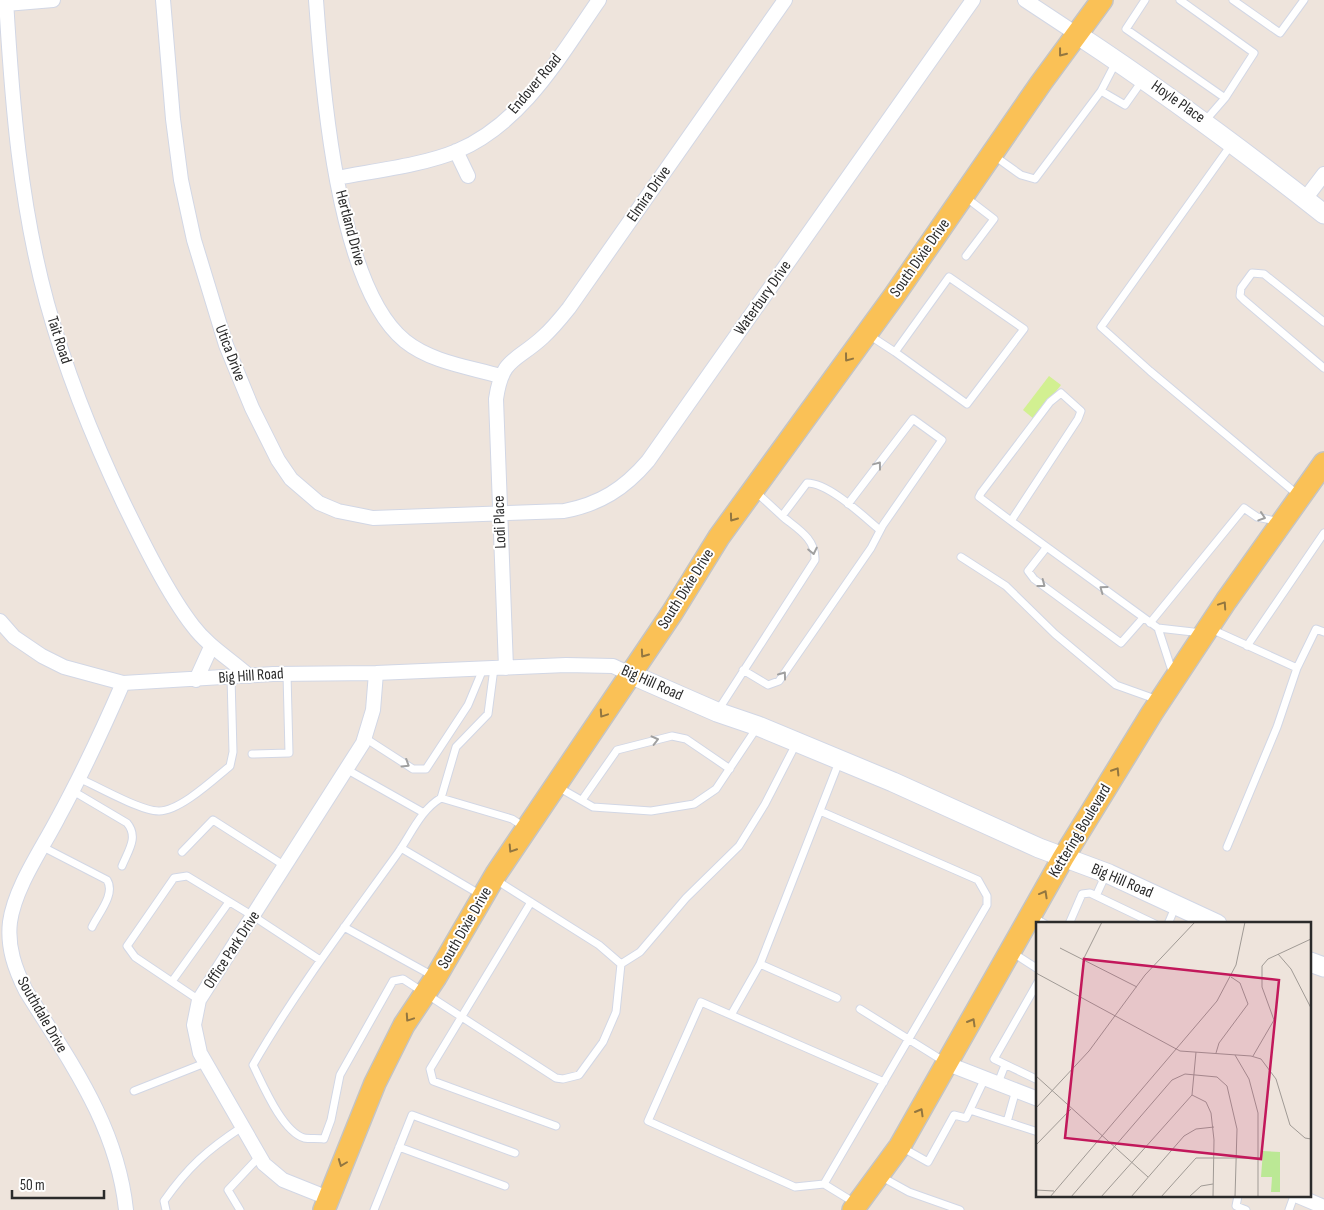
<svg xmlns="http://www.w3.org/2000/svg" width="1324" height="1210" font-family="'Sofia Sans Condensed',sans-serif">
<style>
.pitch{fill:#d2f091}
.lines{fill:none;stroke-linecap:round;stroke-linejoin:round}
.lane-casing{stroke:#d2d7e5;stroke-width:9}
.street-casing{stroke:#d2d7e5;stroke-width:16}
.secondary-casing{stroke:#d2d7e5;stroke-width:21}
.primary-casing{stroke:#c4c4c4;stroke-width:24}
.lane{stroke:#fff;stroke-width:7}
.street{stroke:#fff;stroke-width:14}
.secondary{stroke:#fff;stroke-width:19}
.primary{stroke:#fac156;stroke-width:21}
.oneway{stroke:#927640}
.oneway2{stroke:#a0a0a0}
.labels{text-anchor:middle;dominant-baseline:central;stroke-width:4;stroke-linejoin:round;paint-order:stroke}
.street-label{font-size:16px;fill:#2b2b2b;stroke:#fff}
.inset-road{fill:none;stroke:#a09a95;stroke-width:1}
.view{fill:#c2185b;fill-opacity:0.15;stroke:#c2185b;stroke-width:2.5}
.inset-edge{fill:none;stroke:#2b2b2b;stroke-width:2.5}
</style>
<rect width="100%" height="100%" fill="#eee4dc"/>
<path class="pitch" d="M 1049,376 L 1061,385 L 1034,419 L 1023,410 Z"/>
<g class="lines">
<defs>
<path id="lane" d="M 1145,0 L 1126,29 L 1225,98 L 1254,53 L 1180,0
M 1233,0 L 1280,33 L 1304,0
M 1101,91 L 1116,62
M 1205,121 L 1225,98
M 1231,145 L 1101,327 L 1150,371 L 1298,495
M 993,155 L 1021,175 L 1035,179 L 1101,91 L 1125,105 L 1142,81
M 964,196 L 994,219 L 966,256
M 1324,322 L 1264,274 L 1252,273 L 1241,288 L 1240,296 L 1244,300 L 1324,368
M 869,335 L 895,352 L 949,277 L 1024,329 L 967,404 L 895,352
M 756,492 L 782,516 L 807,483 C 829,483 863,516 880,530
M 1011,521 L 979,497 L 981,493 L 1050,402 L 1061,393 L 1081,411 L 1078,419 L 1011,521 L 1158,628
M 1046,548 L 1028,571 L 1034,579 L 1121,643 L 1143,618
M 961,557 L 1006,586 L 1055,634 L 1116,685 L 1158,700
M 1150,623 L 1244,508 L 1257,517 L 1280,522
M 1211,629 L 1297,668 L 1277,727 L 1227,847
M 1247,646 L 1324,533
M 1297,668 L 1316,629 L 1324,632
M 743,670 L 768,685 L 779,681 L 871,548 L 883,525 L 942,440 L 913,419 L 848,504
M 1173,674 L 1158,628 L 1202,633
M 717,712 L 815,560 C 816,538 796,528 782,516
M 365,738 L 413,769 L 426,769 L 468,705 L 483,669
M 252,754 L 289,753 L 287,674
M 346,769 L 424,813
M 79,778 C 98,787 141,811 159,811 C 180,811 214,779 230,766 L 233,752 L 231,677
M 558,787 L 593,807 L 651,811 L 694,804 L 716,789 L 758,726
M 73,791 L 127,823 C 139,837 128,851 122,866
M 441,798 L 456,747 L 488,714 L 494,668
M 582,800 L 617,750 L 672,736 L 686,739 L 730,769
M 820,811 L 978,880 L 987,896 L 987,905 L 824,1184 L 795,1187 L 648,1121 L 701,1002 L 884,1082
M 43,847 L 107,880 C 116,894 98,914 92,927
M 401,848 L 481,895
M 182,852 L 213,820 L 285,866
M 496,880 L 599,945 L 621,964 L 616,1012 L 603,1042 L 579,1075 L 563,1079 L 556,1078 L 403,979 L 393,981 L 340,1075 L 331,1120 L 324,1139 C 318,1138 310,1139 304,1138 C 282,1131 263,1085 253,1065 C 295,992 346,925 395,857 C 410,837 420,810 441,798 L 512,819 L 526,828
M 1096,896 L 1106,874
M 531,902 L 430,1069 L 433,1081 L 556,1126
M 1031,916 L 1045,924
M 1069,924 L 1082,894 L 1090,893 L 1155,924
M 1168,924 L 1176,905
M 344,927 L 433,976
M 1013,953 L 1038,969
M 621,964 L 640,952 L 686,898 L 739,846 L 765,804 L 797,742
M 173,980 L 229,902
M 1038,982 L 994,1059 L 1038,1080
M 837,998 L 760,964 L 839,762
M 199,1000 L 135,957 L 127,946 L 174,878 L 187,876 L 253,916 L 320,960
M 860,1009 L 945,1062
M 731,1015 L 760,964
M 998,1083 L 1005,1065
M 134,1091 L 205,1063
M 970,1110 L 1038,1132
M 1007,1122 L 1016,1090
M 399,1147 L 505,1186
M 903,1148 L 928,1162 L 954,1115 L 966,1118 L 985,1078
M 880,1176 L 909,1192 L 960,1210
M 824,1184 L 855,1203
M 1238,1196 L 1236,1206 L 1246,1210
M 166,1210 L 164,1201 C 188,1167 207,1150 242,1127
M 240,1210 L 228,1190 L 259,1157
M 374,1210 L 412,1115 L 515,1153
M 1289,1210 L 1294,1196"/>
<path id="street" d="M 6,0 C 12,102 20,204 47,303 C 66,372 93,439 124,504 C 142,541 168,594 193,626 C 208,646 230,659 249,676
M 163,0 L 173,119 L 181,180 L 194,240 L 226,345 L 252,408 L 278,460 L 291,479 L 319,503 L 338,511 L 373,518 L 564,511 C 600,504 624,489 648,461 L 973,0
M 316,0 C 322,85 337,286 405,341 C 431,362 469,367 500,376
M 1025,0 L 1078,35
M 6,4 L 53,0
M 456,151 L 468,176
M 337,178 C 373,171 424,165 457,151 C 523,123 560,56 599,0
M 1305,199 L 1324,174
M 0,621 L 14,637 L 42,656 L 64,667 L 123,683 L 273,674 L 376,673 L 566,665 L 613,666 L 630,674
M 506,668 L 496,399 C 502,357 516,362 543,337 C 553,328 561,318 569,308 L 785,0
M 196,680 L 211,647
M 123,683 C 103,729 82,774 58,818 C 42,849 15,887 10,922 C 7,947 15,969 26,991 C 70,1062 117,1125 126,1210
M 948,1064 L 1038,1099
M 1298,1196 L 1324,1207
M 328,1198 L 283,1180 L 264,1164 L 200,1053 L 194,1025 L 199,1000 L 363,743 L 373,710 L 376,673"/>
<path id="secondary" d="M 1078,35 C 1163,91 1244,151 1324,214
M 630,674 L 717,712 L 758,726 L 893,782 L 1039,848 L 1109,874 L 1217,924
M 1310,962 L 1324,967"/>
<path id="primary" d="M 324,1210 L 375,1083 L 404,1025 L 436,977 L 496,874 L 672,613 L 719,537 L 894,296 L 1041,83 L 1102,0
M 853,1210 L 900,1146 L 1063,858 L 1152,713 L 1226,601 L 1324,463"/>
</defs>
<use href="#lane" class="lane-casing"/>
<use href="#street" class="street-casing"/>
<use href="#secondary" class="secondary-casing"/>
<use href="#primary" class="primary-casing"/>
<use href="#lane" class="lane"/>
<use href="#street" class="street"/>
<use href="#secondary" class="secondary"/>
<use href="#primary" class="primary"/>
</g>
<defs><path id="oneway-chevron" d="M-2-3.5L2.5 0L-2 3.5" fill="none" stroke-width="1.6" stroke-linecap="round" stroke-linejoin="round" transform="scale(1.25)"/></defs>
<g class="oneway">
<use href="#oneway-chevron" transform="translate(1062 53) rotate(128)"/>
<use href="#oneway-chevron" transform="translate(848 358) rotate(127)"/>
<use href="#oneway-chevron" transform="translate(733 518) rotate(126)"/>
<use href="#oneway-chevron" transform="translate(1223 605) rotate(-56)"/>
<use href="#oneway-chevron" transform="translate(644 654) rotate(125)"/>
<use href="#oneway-chevron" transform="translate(603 714) rotate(124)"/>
<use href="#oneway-chevron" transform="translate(1116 771) rotate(-58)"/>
<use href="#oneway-chevron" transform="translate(512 849) rotate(123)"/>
<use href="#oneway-chevron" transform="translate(1044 894) rotate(-61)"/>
<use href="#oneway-chevron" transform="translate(409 1018) rotate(124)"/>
<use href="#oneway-chevron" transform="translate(972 1022) rotate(-60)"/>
<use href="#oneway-chevron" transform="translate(920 1112) rotate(-60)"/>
<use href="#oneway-chevron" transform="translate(342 1163) rotate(111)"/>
</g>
<g class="oneway2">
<use href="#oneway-chevron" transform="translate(878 465) rotate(-53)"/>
<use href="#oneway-chevron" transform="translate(1262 517) rotate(18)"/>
<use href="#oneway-chevron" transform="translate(813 551) rotate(78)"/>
<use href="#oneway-chevron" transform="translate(1042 584) rotate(37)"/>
<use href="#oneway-chevron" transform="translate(1103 589) rotate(-144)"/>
<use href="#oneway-chevron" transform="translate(783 675) rotate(-54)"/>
<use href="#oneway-chevron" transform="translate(655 740) rotate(-14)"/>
<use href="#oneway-chevron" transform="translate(406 764) rotate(32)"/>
</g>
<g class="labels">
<g class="street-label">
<text transform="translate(535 84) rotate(-50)">Endover Road</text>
<text transform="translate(1178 102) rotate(35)">Hoyle Place</text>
<text transform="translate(649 194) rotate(-55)">Elmira Drive</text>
<text transform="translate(350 228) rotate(75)">Hertland Drive</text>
<text transform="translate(920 258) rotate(-55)">South Dixie Drive</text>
<text transform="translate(763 298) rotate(-55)">Waterbury Drive</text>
<text transform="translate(59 340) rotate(72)">Tait Road</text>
<text transform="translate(230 353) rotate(69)">Utica Drive</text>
<text transform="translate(500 522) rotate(-92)">Lodi Place</text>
<text transform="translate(686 589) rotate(-58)">South Dixie Drive</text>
<text transform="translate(251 676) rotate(-4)">Big Hill Road</text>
<text transform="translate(652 683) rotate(24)">Big Hill Road</text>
<text transform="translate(1080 831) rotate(-59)">Kettering Boulevard</text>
<text transform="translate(1122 881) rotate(23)">Big Hill Road</text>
<text transform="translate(465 928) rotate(-60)">South Dixie Drive</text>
<text transform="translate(232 950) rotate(-57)">Office Park Drive</text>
<text transform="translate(42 1015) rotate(60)">Southdale Drive</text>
</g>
</g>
<g transform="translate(1036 922)">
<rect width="275" height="275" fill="#eee4dc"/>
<path d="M 227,229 L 244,230 L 244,270 L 235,270 L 236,255 L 225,255 Z" fill="#bbe895"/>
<path class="inset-road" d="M 24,26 L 101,65M 242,32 L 255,47 L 275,86M 47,38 L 66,0M 0,51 L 144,129 L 215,134 L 225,137 L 240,157 L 254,203 L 269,216 L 275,217M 180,131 L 183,121 L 212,82 L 204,61 L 195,55M 199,133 L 213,157 L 222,191 L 222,275M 217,134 L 238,98 L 226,65 L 226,44 L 232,37 L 275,17M 0,154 L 112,255M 156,173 L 170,180 L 175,191 L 178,218 L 177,275M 156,173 L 160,130M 0,186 L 53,129 L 109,53 L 159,0M 0,223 L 35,187M 0,268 L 18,269M 14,275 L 181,79 L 200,43 L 209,0M 35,275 L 136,158 L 149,152 L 181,155 L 191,164 L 201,207 L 199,275M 65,275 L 156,173M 95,275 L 148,214 L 160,207 L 178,205M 125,275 L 160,236 L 224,236M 153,275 L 165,264 L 177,262"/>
<path class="view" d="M 48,37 L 243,58 L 225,237 L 29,216 Z"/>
<rect width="275" height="275" class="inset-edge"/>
</g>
<path d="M12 1190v8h92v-8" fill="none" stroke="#2b2b2b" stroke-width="2.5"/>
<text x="20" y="1190" font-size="15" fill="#2b2b2b" stroke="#ffffff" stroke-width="4" paint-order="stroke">50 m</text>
</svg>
